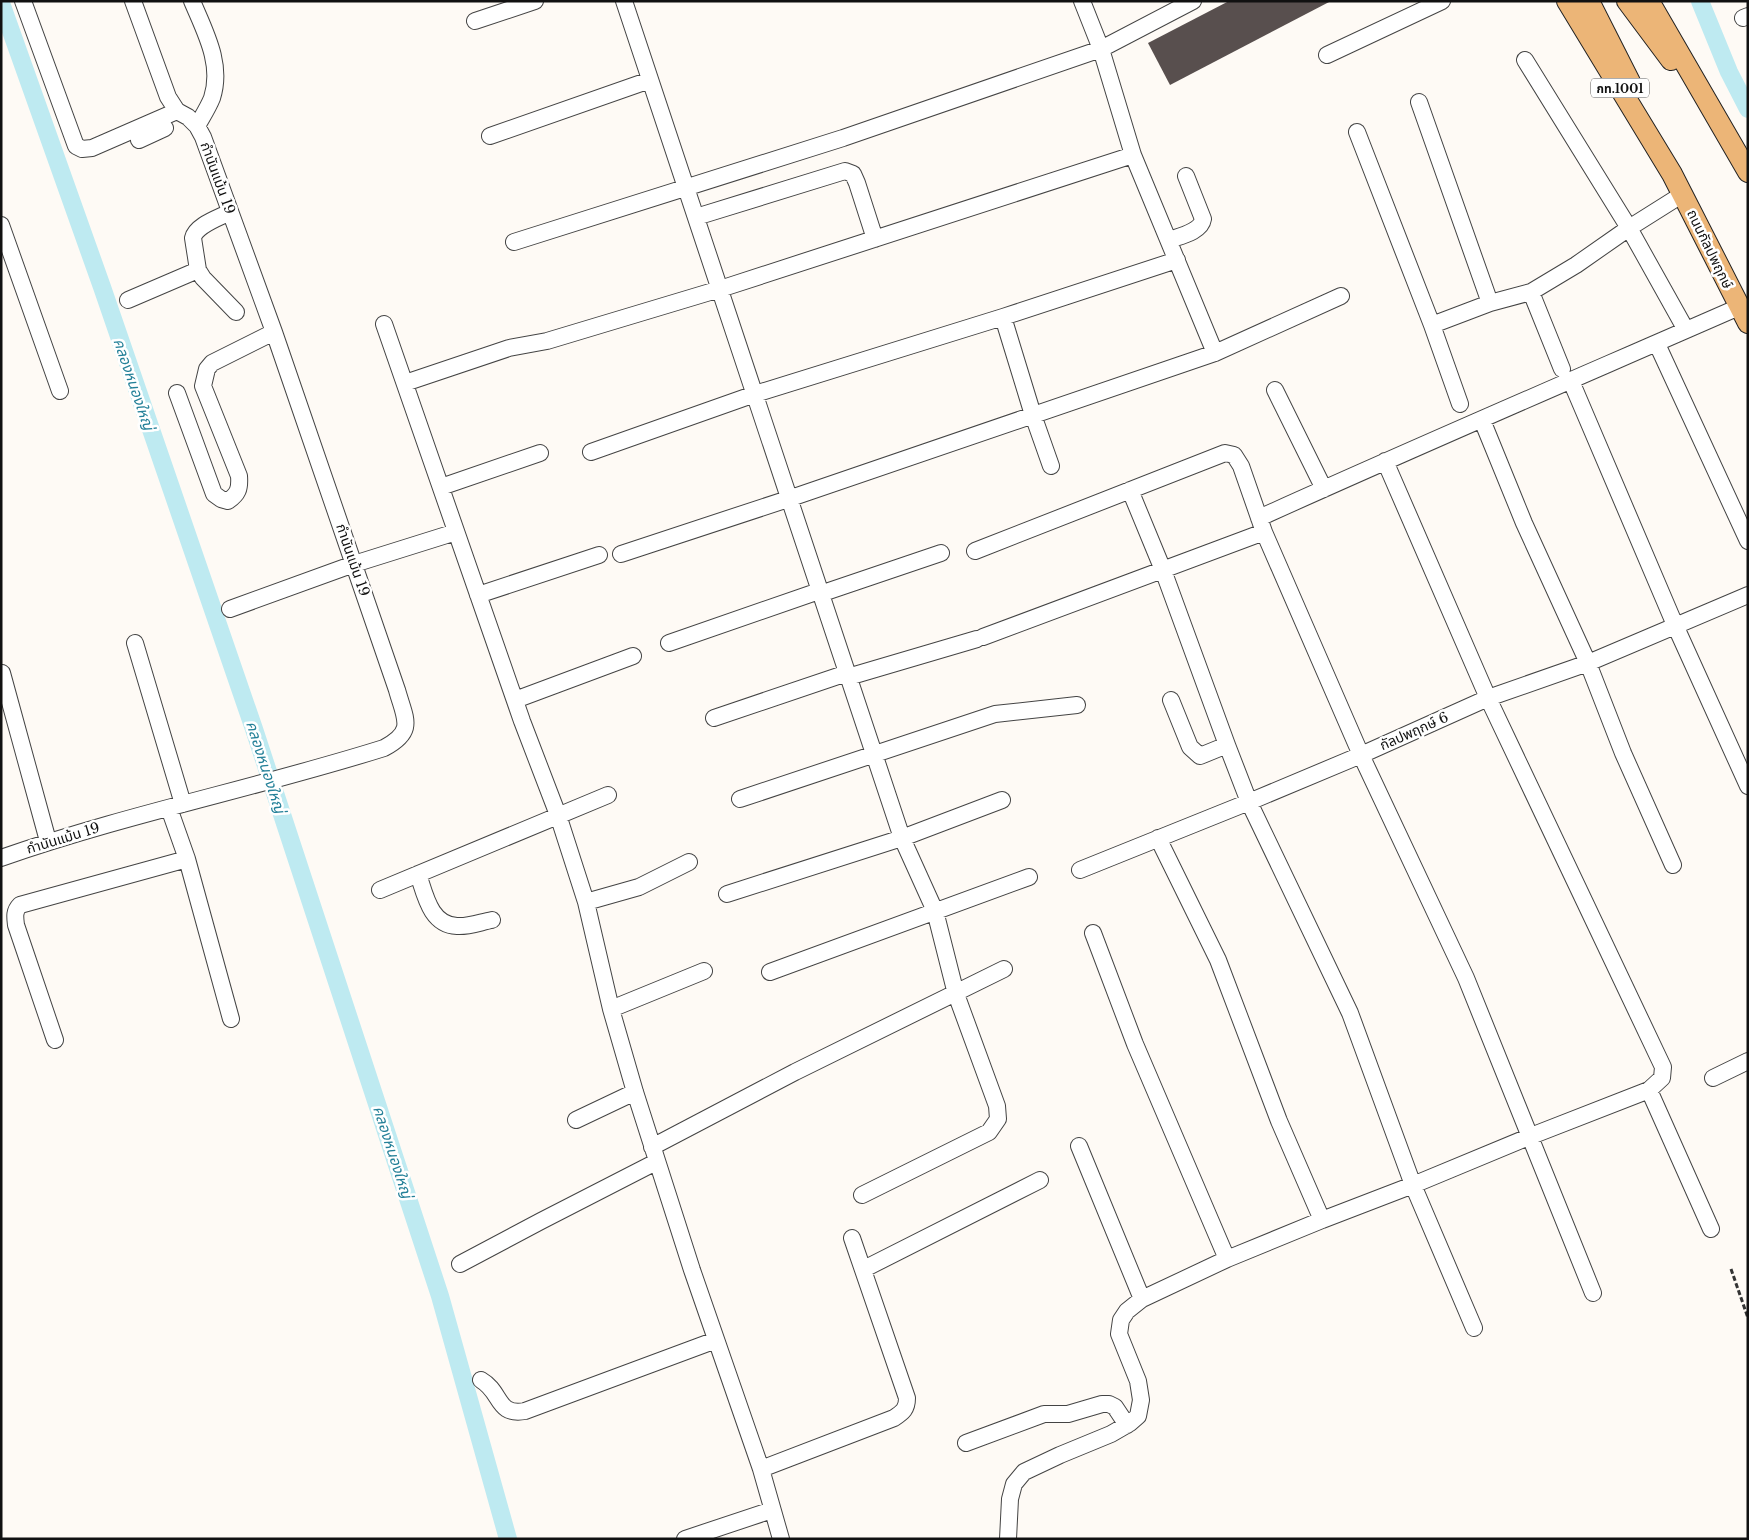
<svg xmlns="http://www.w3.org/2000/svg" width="1749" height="1540" font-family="'Libre Baskerville','Noto Sans Thai',serif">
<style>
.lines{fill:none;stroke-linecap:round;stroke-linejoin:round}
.canal{stroke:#beeaf1;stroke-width:18}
.building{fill:#584f4e}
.minor-casing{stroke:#444;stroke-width:18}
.major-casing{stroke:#222;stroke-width:22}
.path{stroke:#333;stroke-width:3;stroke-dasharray:5 2.5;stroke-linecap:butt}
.minor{stroke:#fff;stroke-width:16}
.major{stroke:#ecb577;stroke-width:20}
.labels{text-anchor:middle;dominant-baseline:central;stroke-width:5;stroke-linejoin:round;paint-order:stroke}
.shield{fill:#fff;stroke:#585858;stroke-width:1}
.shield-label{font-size:12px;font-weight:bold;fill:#111}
.street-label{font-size:14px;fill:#111;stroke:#fff}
.water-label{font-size:15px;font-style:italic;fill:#248098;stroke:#fff}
</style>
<rect width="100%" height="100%" fill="#fefaf5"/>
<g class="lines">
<path class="canal" d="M 1700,1 L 1729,72 L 1748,109
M 1,3 L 102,287 L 254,729 L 440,1296 L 508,1539"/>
</g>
<path class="building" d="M 1229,1 L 1331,1 L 1170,85 L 1148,43 Z"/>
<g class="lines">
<defs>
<path id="minor" d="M 23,1 L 76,146 L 82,149 L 92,148 L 177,111
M 192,1 C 205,32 223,64 212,98 C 208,108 202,117 197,126
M 624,1 L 902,838 L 935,911 L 956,994 L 997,1106 L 998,1119 L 989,1132 L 862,1195
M 1082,1 L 1101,49 L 1133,155 L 1215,353
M 1743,18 L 1748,16
M 475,21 L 535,1
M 1327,55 L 1442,1
M 1525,60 L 1629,228 L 1686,330
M 1419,102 L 1490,303
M 1357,132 L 1432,325 L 1460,404
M 490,136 L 650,80
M 139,140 L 165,128
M 230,212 C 219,218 196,225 193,238 L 198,270 L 203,278 L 236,312
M 696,217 L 845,171 L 853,174 L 857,183 L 875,239
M 1,225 L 60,391
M 1169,240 C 1180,236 1201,232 1203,219 L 1186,176
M 514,242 L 843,138 L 1101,49 L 1193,1
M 1531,292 L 1562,369
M 128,300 L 198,270
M 1003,317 L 1033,415 L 1051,466
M 384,324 L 522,721 L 558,815 L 586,902 L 611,1009 L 635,1092 L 692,1270 L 761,1469 L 781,1539
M 1432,325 L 1490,303 L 1531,292 L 1576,265 L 1629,228 L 1683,194
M 1657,344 L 1748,541
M 1571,381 L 1675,625 L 1748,786
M 405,383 L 509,348 L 547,341 L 720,289 L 1133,155
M 1275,390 L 1324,489
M 177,393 L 214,494 L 221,499 L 228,501 C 238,494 240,489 239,476 L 203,386 L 207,369 L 212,363 L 274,332
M 1482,420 L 1524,523 L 1588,663 L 1623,753 L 1673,865
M 591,452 L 755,394 L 1003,317 L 1177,260
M 441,487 L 540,453
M 1130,490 L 1163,570 L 1227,745 L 1249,802 L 1350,1013 L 1413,1185 L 1474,1328
M 1259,518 C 1418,446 1579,377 1739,307
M 975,551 L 1225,453 L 1234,455 L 1241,466 L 1264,532 L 1361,755 L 1466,978 L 1593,1293
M 621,554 L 788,499 L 1215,353 L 1341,296
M 820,594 L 941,553
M 478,595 L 599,555
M 230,609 L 354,564 L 456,532
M 983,637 L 1264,532
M 135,643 L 183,804
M 669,643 L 819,591
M 2,673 L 48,841
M 848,677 L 977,639
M 515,700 L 633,656
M 1171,700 L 1190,747 L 1200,756 L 1227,745
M 714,718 L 847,673
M 740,799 L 995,714 L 1077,705
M 169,808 L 187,859 L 231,1019
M 1158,838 L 1218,960 L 1279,1121 L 1322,1220
M 1,858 C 127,814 257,788 384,748 C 416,731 405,719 397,690 L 274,332 L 203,137 L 197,126 L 188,117 L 177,111 L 168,97 L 133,1
M 1080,870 L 1249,802 L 1361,755 L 1488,698 L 1588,663 L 1748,595
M 418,874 C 425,894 430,925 457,926 C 468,927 481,922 492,920
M 380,890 L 608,795
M 727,894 L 902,838 L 1002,800
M 586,902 L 639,887 L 689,862
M 1093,933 L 1135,1044 L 1227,1259
M 770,972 L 1029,877
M 611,1009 L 704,971
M 55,1040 L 16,925 C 15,917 14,911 20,905 L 187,859
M 1713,1078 L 1748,1061
M 1649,1090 L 1711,1229
M 576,1120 L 635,1092
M 1079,1146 L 1142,1299
M 652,1147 L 795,1072 L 1004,969
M 460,1264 L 541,1221 L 656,1162
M 864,1269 L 1040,1180
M 481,1380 C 502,1392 496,1416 525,1411 L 716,1340
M 966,1443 L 1044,1414 L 1068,1414 L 1102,1404 L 1109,1404 L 1115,1407 L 1127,1425
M 761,1469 L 894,1418 C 903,1412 907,1409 907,1398 L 852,1238
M 685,1539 L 772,1510
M 1008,1539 L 1010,1499 L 1014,1484 L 1024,1472 L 1060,1455 L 1111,1434 L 1130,1423 L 1138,1416 L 1141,1400 L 1138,1381 L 1119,1334 L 1121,1320 L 1127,1311 L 1142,1299 L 1227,1259 L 1322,1220 L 1413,1185 L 1531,1136 L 1649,1090 L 1662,1078 L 1663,1067 L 1488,698 L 1385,461"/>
<path id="major" d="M 1567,1 L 1672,174 L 1748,323
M 1589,1 L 1630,82
M 1627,1 L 1671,60
M 1649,1 L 1748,172"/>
</defs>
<use href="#minor" class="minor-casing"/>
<use href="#major" class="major-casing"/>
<path class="path" d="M 1731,1269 L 1748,1318"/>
<use href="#minor" class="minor"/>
<use href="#major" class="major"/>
</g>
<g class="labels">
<rect class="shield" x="1591" y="78.5" width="58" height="19" rx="4"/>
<g class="shield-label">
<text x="1620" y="88">กท.1001</text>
</g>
<g class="street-label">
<text transform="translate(218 178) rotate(70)">กำนันแม้น 19</text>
<text transform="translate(1710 249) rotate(64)">ถนนกัลปพฤกษ์</text>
<text transform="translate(353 560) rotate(71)">กำนันแม้น 19</text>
<text transform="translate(1414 731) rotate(-24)">กัลปพฤกษ์ 6</text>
<text transform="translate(63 838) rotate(-17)">กำนันแม้น 19</text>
</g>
<g class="water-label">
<text transform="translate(134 384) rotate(71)">คลองหนองใหญ่</text>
<text transform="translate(266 767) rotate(72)">คลองหนองใหญ่</text>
<text transform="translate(393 1152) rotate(72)">คลองหนองใหญ่</text>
</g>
</g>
<rect width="1749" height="1540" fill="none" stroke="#111111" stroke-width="5"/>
</svg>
